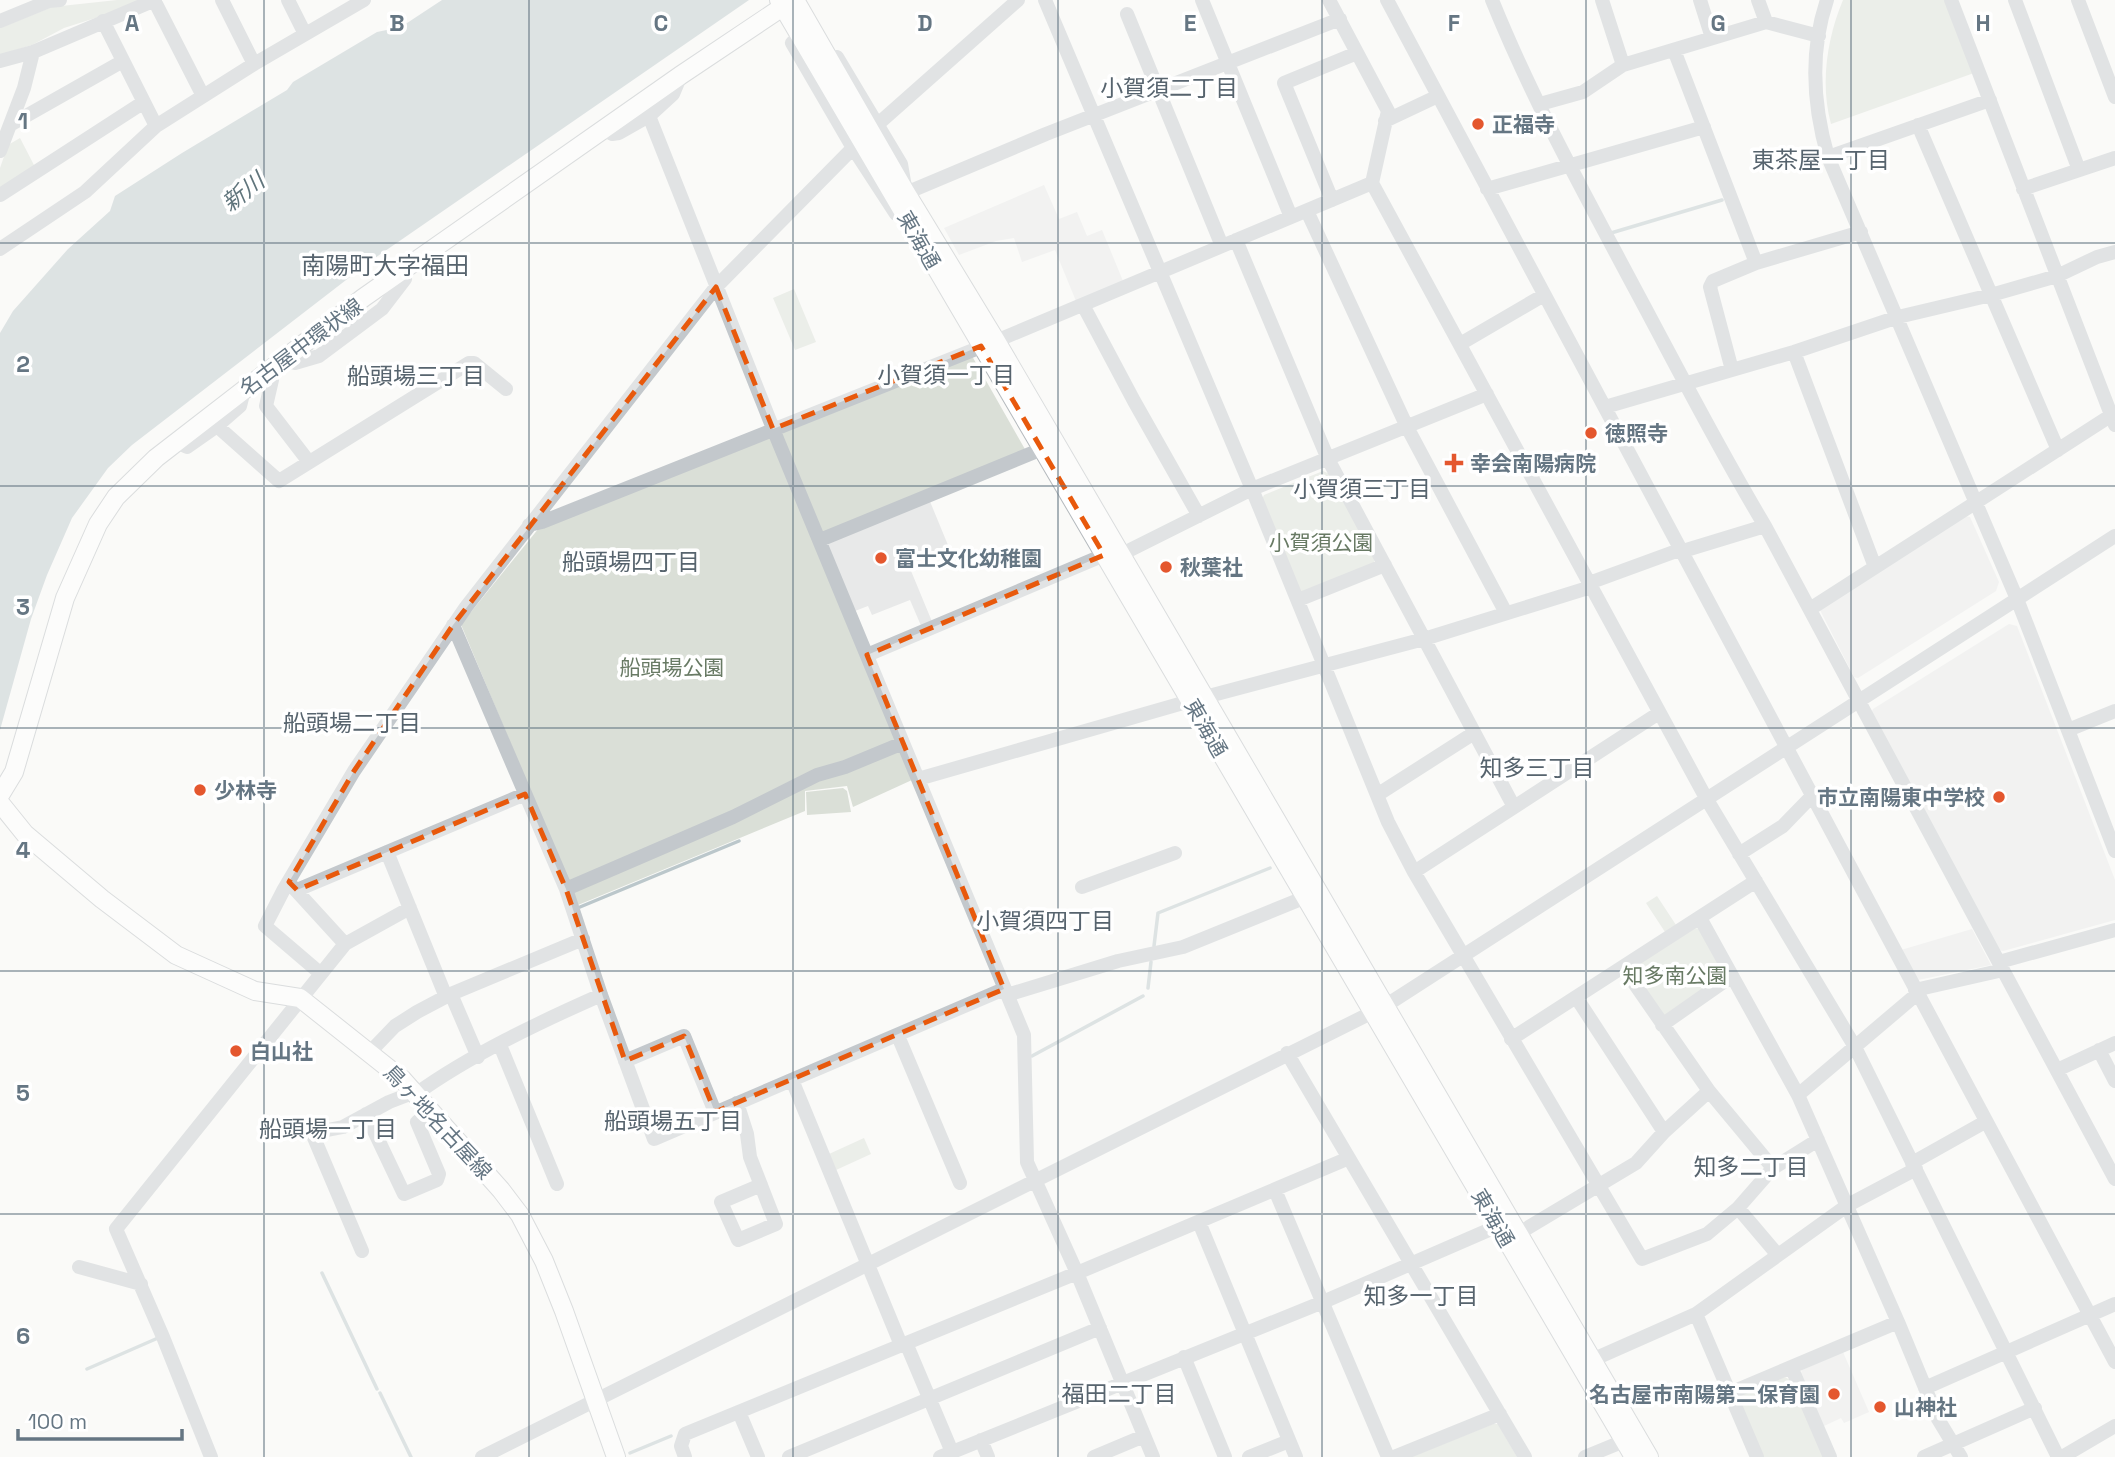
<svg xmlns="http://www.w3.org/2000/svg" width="2115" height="1457" font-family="'Space Grotesk','Noto Sans JP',sans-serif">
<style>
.built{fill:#e8e9e9}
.green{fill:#dadfd7}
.water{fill:#bbc7cb}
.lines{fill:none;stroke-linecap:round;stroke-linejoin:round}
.stream{stroke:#bbc7cb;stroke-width:3.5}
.major-casing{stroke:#b5babe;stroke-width:20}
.minor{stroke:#c3c8cc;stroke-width:14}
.major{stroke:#fff;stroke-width:18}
.marked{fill:none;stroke:#e8590c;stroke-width:5;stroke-dasharray:14 9;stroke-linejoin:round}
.grid{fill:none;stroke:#657683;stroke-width:2;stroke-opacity:0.55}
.poi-dot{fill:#e4572e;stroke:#fff;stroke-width:2.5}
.labels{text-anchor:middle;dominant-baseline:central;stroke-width:7;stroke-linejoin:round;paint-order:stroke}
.poi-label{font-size:21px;font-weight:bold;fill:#657683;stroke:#fff;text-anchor:start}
.street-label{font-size:21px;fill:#657683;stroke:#fff}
.park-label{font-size:21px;fill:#687a64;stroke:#fff}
.neighbourhood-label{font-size:23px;fill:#57646e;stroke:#fff}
.water-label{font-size:23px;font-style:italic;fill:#60757c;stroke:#fff}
.quarter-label{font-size:24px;fill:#57646e;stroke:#fff}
.grid-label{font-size:23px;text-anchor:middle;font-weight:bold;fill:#657683;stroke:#fff;stroke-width:7;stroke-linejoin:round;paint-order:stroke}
</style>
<rect width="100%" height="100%" fill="#fafaf8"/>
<path class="built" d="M 1044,185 L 1059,219 L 1077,212 L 1087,236 L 1102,230 L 1123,281 L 1076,301 L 1055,250 L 1022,262 L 1014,238 L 996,241 L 959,255 L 944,228 Z
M 929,499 L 950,550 L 909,566 L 933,624 L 922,628 L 910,600 L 872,615 L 868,606 L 855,611 L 826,541 Z
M 1964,516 L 1970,517 L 1999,582 L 1996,591 L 1858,678 L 1854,677 L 1820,610 Z
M 2009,624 L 2017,626 L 2115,880 L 2115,920 L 2003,951 L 1995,949 L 1871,713 L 1873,709 Z
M 1972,929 L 1991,965 L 1918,980 L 1901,950 Z
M 1843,1352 L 1869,1412 L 1844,1423 L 1841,1418 L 1822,1427 L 1800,1376 L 1802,1370 Z"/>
<path class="green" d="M 117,0 L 139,0 L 111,13 L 64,28 L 32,45 L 0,55 L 0,28 L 52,7 Z
M 1843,0 L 1946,0 L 1974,73 L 1831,124 C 1820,84 1827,38 1843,0 Z
M 20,138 L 35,167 L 0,188 L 0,168 L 8,145 Z
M 794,289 L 816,342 L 795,350 L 773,298 Z
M 972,356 L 1026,451 L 823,535 L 912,780 L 853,807 L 847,786 L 805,791 L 805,811 L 578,905 L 462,627 L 462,623 L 539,528 Z
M 1323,471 L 1330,474 L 1375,560 L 1373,565 L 1304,593 L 1299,590 L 1262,499 L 1264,495 Z
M 843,788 L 847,791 L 851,812 L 807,815 L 806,792 Z
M 1657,896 L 1676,925 L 1665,932 L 1646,903 Z
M 1695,928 L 1700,929 L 1723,973 L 1721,978 L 1667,1016 L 1662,1016 L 1633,972 L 1635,966 Z
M 864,1138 L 871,1154 L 836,1170 L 829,1154 Z
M 1785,1377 L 1790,1380 L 1824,1457 L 1763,1457 L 1739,1399 L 1741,1394 Z
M 1493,1424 L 1498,1424 L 1517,1457 L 1411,1457 Z"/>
<path class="water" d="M 442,0 L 749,0 L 372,260 L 132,445 L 108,468 L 72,518 L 47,575 L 31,619 L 0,730 L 0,333 L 13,311 L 68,249 L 110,211 L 115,196 L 182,153 L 287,90 L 293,82 L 377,32 L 401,27 Z"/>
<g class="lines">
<path class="stream" d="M 1611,233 L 1722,200
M 580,907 L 739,841
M 1154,946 L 1158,913 L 1270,868
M 1148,988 L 1151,962
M 1032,1056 L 1143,996
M 322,1273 L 377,1389
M 87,1369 L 158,1338
M 380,1393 L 411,1457
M 630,1453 L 671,1436"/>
<defs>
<path id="major" d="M 779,0 L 1634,1457
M 795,0 L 906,193 L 996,341 L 1649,1457
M 0,795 L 14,772 L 65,598 L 98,524 L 116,497 L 156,458 L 363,298 L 681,75 L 793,0
M 0,803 L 25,834 L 102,899 L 176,955 L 255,991 L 300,998 L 402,1079 L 501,1190 L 520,1215 L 544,1261 L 564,1311 L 616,1457"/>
</defs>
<use href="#major" class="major-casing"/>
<path class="minor" d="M 154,0 L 203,96
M 222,0 L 254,64
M 288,0 L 305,34
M 1045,0 L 1252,489 L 1388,822 L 1414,872 L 1642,1259 L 1707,1234 L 1738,1208 L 1773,1168 L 1709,1091 L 1623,967
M 1202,0 L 1291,217
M 1329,0 L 1388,111 L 1372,183 L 1706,798 L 1855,1047 L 2058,1457
M 1387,0 L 2115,1362
M 1492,0 C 1532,99 1584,193 1634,287 C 1677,367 1718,448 1765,526 L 2115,1179
M 1602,0 L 1623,65
M 1700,0 L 1712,38
M 1758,0 L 1766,22
M 1827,0 C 1809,53 1813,105 1828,157 L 2017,599 L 2115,851
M 1951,0 L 2115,425
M 2015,0 L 2079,170
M 2078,0 L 2115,97
M 1127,14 L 1222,246
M 0,21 L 49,1 L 60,0
M 103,21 L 156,126
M 793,42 L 792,43 L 853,148 L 896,214
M 1674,50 L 1756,263 L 1713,281 L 1710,287 L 1732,370
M 837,57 L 901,164 L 906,193 L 1046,134 L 1340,19
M 0,61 L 33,52 L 155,0
M 681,75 L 673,94 L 649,116 L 778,441 L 1024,1035 L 1027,1162 L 1077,1273 L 1153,1457
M 1540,104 L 1583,92 L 1623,65 L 1766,22 L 1819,36
M 1385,121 L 1438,96
M 878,124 L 1018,0
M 10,125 L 123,61
M 1918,125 L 2058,450
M 603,129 L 612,134 L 619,133 L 649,116
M 0,151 L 24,88 L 33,52
M 1828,157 L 1990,100
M 1487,189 L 1704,127
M 2023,189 L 2115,158
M 0,195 L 144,102
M 1332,200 L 1284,83 L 1357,53
M 1307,211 L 1407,427 L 1506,613
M 1236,240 L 1328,459 L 1514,807
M 0,249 L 85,192 L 156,126 L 254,64 L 364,0
M 1756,263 L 1861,232
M 1083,305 L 1134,401 L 1199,516
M 1460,344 L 1544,295
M 1794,352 L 1875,567
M 282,360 L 295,363 L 319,356 L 382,309 L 405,279 L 401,272
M 268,371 L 272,380 L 266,406 L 309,462
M 1605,407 L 1794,352 L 1898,317 L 1991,295 L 2057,276 L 2097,257 L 2115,252
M 217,426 L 240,406 L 244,390
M 176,442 L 187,447 L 217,426 L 279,481 L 469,363 L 474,363 L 506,389
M 529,525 L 542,522 L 996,341 L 1372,183
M 820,540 L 1042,449
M 1683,551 L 1765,526
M 1120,555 L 1252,489 L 1487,394
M 1589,583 L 1682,549
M 1298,600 L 1385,565
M 1810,609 L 2115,413
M 453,625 L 566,889 L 601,995 L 654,1139 L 1004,989
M 867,655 L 1104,555
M 2068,730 L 2115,711
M 918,779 L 1190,701 L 1424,639 L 1591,587
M 1377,795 L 1474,733
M 387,852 L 446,997
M 1739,854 L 1783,826 L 1811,797
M 1414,872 L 1659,713
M 292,886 L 345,944
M 1082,887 L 1175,853
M 566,889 L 733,817 L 817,775 L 845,767 L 903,743
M 297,890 L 525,794
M 1700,918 L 1798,1095 L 1898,1322 L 1938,1419 L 1961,1457
M 1999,962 L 2115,930
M 320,973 L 265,926 L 284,889 L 354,771 L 466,607 L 716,287 L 853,148
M 1915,990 L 2003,970
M 451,994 L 478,1057
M 1007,995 L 1118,961 L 1183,947 L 1306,897
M 1576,997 L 1664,1132
M 1662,1025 L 1732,976
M 898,1036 L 960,1183
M 1511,1039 L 1756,881
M 500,1045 L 557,1184
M 2099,1050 L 2115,1081
M 370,1052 L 395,1026 L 417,1012 L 451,994 L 583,939
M 1287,1053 L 1525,1457
M 625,1061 L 684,1036 L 715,1112
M 2057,1070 L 2115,1043
M 792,1080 L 901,1345
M 416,1094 C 470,1055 540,1022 601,995
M 1798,1095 L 1917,994
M 737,1103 L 747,1134 L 750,1157 L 776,1224 L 738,1240 L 721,1202 L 761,1185
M 366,1114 L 404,1194 L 437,1180 L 439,1174 L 417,1122 L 431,1111
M 1912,1163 L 1985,1122
M 1773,1168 L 1818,1140
M 1275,1190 L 1388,1457
M 1738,1208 L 1777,1254
M 1199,1222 L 1296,1457
M 1519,1233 L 1636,1163 L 1664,1132 L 1709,1091
M 362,1251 L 312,1133 L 343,1127 L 389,1102 L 415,1092
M 79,1267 L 141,1284
M 1696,1314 L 1757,1457
M 906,1343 L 952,1452
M 1184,1357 L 1225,1457
M 1592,1360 L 1696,1314 L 1848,1205 L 1916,1169
M 1792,1369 L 1830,1457
M 1925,1388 L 2115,1304
M 1730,1393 L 1898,1322
M 739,1412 L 758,1457
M 981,1440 L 988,1457
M 211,1457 L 163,1337 L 116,1229 L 345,944 L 410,908
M 482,1457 L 1385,1006 L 2115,536
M 685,1457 L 681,1446 L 685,1434 L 1077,1273 L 1349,1158
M 789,1457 L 1100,1328
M 940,1457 L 1323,1302 L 1498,1226
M 1094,1457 L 1144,1436
M 1249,1457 L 1289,1441
M 1394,1457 L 1500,1414
M 1585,1457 L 1624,1441
M 1924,1457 L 2035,1408
M 2062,1457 L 2115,1426"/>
<use href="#major" class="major"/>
</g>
<path d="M0 0H2115V1457H0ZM 716,287 L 773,429 L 981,346 L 1104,555 L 867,655 L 1004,989 L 715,1112 L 684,1036 L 625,1061 L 566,889 L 525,794 L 297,890 L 289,882 L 354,771 L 453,625 Z" fill="#fafaf8" fill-opacity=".55" fill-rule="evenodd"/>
<path class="marked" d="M 716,287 L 773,429 L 981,346 L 1104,555 L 867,655 L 1004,989 L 715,1112 L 684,1036 L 625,1061 L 566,889 L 525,794 L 297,890 L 289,882 L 354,771 L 453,625 Z"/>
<path class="grid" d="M 264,0 L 264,1457M 529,0 L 529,1457M 793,0 L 793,1457M 1058,0 L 1058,1457M 1322,0 L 1322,1457M 1586,0 L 1586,1457M 1851,0 L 1851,1457M 0,243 L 2115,243M 0,486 L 2115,486M 0,728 L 2115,728M 0,971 L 2115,971M 0,1214 L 2115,1214"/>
<g class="poi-dot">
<circle cx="1478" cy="124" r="7"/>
<circle cx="1591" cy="433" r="7"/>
<path d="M1450.5 452.5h7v7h7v7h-7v7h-7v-7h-7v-7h7z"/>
<circle cx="881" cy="558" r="7"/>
<circle cx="1166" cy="567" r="7"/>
<circle cx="200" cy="790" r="7"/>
<circle cx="1999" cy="797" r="7"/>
<circle cx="236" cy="1051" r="7"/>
<circle cx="1834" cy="1394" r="7"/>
<circle cx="1880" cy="1407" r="7"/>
</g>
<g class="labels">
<g class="poi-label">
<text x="1492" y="124">正福寺</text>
<text x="1605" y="433">徳照寺</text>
<text x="1470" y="463">幸会南陽病院</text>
<text x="895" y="558">富士文化幼稚園</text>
<text x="1180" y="567">秋葉社</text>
<text x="214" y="790">少林寺</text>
<text x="1985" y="797" text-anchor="end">市立南陽東中学校</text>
<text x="250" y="1051">白山社</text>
<text x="1820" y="1394" text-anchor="end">名古屋市南陽第二保育園</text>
<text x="1894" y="1407">山神社</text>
</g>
<g class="street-label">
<text transform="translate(919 240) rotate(60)">東海通</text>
<text transform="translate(301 347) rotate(-37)">名古屋中環状線</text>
<text transform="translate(1206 728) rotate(60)">東海通</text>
<text transform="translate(438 1122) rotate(47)">鳥ヶ地名古屋線</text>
<text transform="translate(1493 1218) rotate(60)">東海通</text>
</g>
<g class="park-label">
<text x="1321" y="542">小賀須公園</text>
<text x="672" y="667">船頭場公園</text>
<text x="1675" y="975">知多南公園</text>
</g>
<g class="neighbourhood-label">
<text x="1169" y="88">小賀須二丁目</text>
<text x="1821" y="160">東茶屋一丁目</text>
<text x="946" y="375">小賀須一丁目</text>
<text x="416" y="376">船頭場三丁目</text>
<text x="1362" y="489">小賀須三丁目</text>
<text x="631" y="562">船頭場四丁目</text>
<text x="352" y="723">船頭場二丁目</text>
<text x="1537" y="768">知多三丁目</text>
<text x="1045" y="921">小賀須四丁目</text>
<text x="673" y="1121">船頭場五丁目</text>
<text x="328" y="1129">船頭場一丁目</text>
<text x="1751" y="1167">知多二丁目</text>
<text x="1421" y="1296">知多一丁目</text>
<text x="1119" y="1394">福田二丁目</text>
</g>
<g class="water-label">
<text transform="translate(243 192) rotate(-38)">新川</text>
</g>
<g class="quarter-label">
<text x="385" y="265">南陽町大字福田</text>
</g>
</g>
<g class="grid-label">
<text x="132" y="31">A</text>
<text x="397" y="31">B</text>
<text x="661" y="31">C</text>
<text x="925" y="31">D</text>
<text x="1190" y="31">E</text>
<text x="1454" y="31">F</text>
<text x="1718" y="31">G</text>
<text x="1983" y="31">H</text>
<text x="23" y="129">1</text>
<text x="23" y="372">2</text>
<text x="23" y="615">3</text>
<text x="23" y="858">4</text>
<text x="23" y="1101">5</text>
<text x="23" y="1344">6</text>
</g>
<path d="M18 1429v10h164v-10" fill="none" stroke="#657683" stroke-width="3.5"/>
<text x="28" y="1429" font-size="21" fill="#657683" stroke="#ffffff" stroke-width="5" paint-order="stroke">100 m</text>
</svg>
